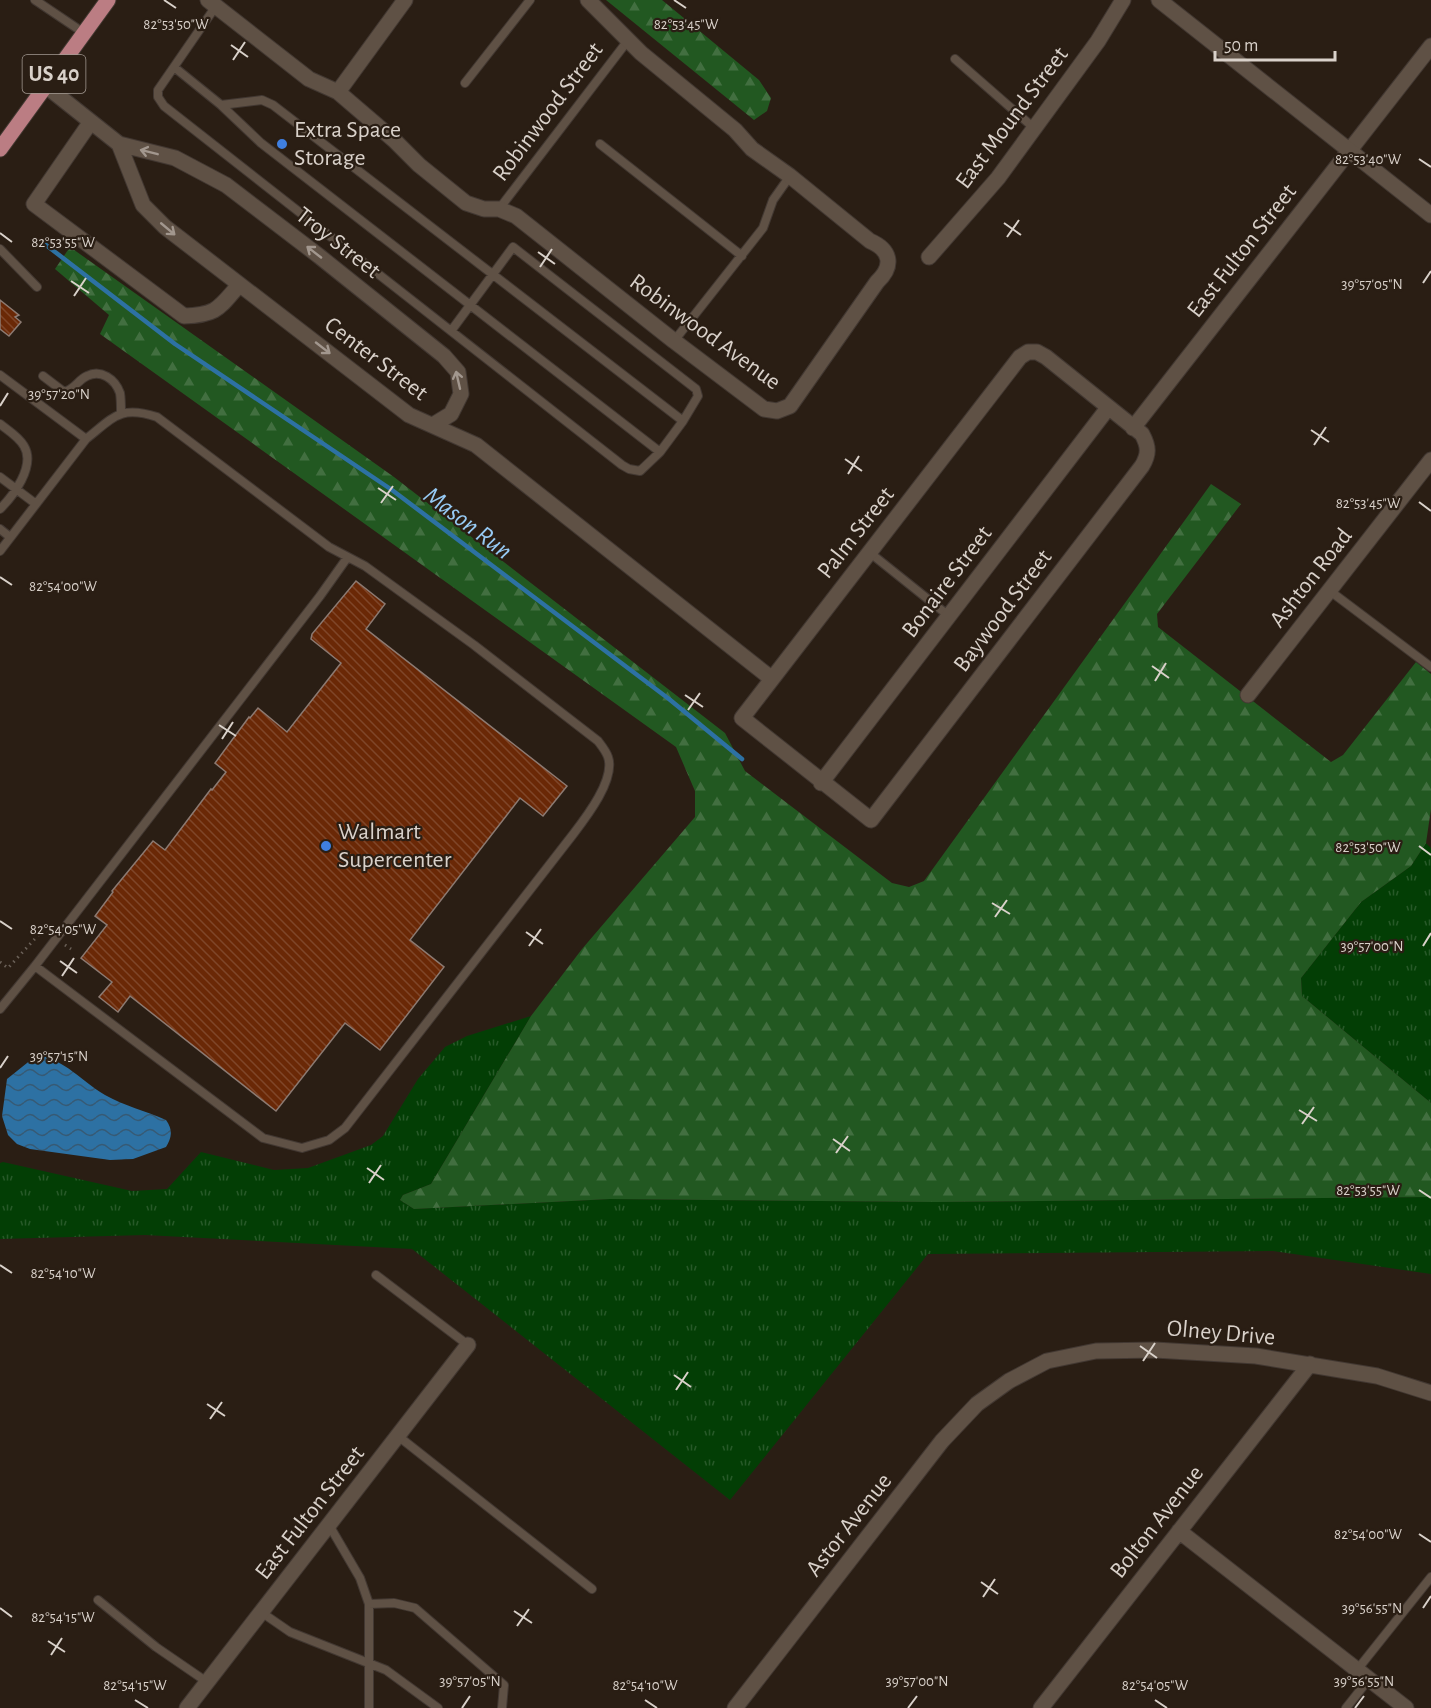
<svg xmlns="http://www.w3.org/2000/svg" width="1431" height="1708" font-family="'Alegreya Sans',sans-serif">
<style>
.grass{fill:url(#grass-tufts)}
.forest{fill:url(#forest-firs)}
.water{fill:url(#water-waves)}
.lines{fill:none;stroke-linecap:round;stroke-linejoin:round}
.stream{stroke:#2d71a3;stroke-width:4.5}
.building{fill:url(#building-back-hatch);stroke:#8c7a72;stroke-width:1.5}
.service-casing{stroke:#423832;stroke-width:10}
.minor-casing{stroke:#423832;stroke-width:17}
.tertiary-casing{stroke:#423832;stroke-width:17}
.primary-casing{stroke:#423832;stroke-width:17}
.path{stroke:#6b6158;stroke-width:3;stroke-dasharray:1.5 4.5;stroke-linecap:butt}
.service{stroke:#5f5145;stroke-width:8}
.minor{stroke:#5f5145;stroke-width:15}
.tertiary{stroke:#5f5145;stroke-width:15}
.primary{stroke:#bb7d83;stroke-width:15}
.oneway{stroke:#a2978e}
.ticks{fill:none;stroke:#d9d1ca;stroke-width:2}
.shop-dot{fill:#3f7fe0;stroke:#2a1e14;stroke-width:2}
.labels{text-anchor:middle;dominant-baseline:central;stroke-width:4.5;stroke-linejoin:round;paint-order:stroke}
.shield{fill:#2a1e14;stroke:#a49b93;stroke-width:1.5}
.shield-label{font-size:22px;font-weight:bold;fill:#d9d1ca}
.street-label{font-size:24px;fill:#d9d1ca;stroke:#2a1e14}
.poi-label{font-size:24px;fill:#d9d1ca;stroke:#2a1e14;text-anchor:start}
.water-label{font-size:26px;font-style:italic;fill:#97caf4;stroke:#2a1e14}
.ticks-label{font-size:15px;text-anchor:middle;fill:#d9d1ca;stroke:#2a1e14;stroke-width:4.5;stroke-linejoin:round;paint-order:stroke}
</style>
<defs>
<pattern id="grass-tufts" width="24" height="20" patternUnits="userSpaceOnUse" patternTransform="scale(1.5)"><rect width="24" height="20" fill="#033e05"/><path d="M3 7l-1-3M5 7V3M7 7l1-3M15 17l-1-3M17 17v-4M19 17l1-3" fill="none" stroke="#275928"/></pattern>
<pattern id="forest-firs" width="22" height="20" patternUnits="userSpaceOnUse" patternTransform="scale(1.5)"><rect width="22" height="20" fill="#225821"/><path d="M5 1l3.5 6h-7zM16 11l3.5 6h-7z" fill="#426f40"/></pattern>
<pattern id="water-waves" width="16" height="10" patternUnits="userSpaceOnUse" patternTransform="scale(1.5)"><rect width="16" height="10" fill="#2d71a3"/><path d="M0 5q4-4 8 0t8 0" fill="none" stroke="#365a75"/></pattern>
<pattern id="building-back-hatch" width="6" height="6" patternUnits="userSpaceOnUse" patternTransform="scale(1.5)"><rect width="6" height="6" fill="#6a2806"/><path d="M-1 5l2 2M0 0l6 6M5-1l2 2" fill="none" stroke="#7f4629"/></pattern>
</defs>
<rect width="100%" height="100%" fill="#2a1e14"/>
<path class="grass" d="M 1426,843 L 1431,848 L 1431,1103 L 1302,996 L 1301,978 L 1361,902 L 1411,866 Z
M 531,1016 L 431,1184 L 403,1195 L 400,1200 L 414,1209 L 610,1199 L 935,1202 L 1431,1197 L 1431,1274 L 1273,1251 L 928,1254 L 730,1500 L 412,1249 L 145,1235 L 0,1239 L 0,1163 L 3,1162 L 132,1191 L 167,1189 L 201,1152 L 274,1170 L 308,1168 L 371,1145 L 383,1136 L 418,1079 L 445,1047 L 467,1036 Z"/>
<path class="forest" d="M 606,0 L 662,0 L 759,80 L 771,98 L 767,111 L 754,120 Z
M 70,247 L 394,477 L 725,733 L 745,771 L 892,883 L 909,887 L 924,881 L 1211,484 L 1241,504 L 1157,614 L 1158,627 L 1331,762 L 1343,755 L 1416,662 L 1431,674 L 1431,809 L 1426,843 L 1411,866 L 1361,902 L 1301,978 L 1302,996 L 1431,1103 L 1431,1197 L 935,1202 L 610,1199 L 414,1209 L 400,1200 L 403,1195 L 431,1184 L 531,1016 L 582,949 L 695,817 L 695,791 L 676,747 L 100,334 L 109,315 L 55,269 Z"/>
<path class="water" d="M 37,1055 C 66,1060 81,1081 105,1095 C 124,1106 146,1111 166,1120 C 173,1130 172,1137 166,1147 L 133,1159 L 110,1160 L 30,1149 L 17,1144 L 8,1135 L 2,1116 L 7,1079 Z"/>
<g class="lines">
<path class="stream" d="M 46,245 L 175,344 L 392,490 L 669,699 L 742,759"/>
</g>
<path class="building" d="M 0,300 L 19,315 L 15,317 L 21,322 L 9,336 L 0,329 Z
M 356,581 L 385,604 L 366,629 L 567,786 L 543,816 L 520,798 L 410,940 L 444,967 L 380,1050 L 345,1023 L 276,1111 L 130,996 L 118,1012 L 99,997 L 112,982 L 81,958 L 107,925 L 95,916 L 113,892 L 112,891 L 153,841 L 165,850 L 211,789 L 212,790 L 226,772 L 215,763 L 249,717 L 250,718 L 258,708 L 287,732 L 341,663 L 311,639 L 312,634 Z"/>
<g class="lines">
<defs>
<path id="service" d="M 35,0 L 84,33
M 955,59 L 1034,128
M 174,67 L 221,105 L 262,100 L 273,105 L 683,421 L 660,452 L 640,471 L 629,469 L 622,465 L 164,106 L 158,97 L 158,90 L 216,6
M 465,83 L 530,0
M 221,105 L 261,143 L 660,452
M 600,144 L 742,256
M 499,209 L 629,39
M 0,249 L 37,287
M 451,331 L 513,247 L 696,389 L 698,396 L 683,421
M 674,341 L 763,228 L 773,200 L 790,176
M 0,375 L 86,439 C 114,417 120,405 157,417 L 329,547 L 365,566 L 474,645 L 598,741 C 601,745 606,751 608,757 C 616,780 584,820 571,837 L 345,1128 L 329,1140 L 302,1148 L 263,1138 L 35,966 L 0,1009
M 43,376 L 64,392 C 75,389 78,380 87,376 C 101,369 115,379 120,393 C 121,399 121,406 121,412
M 0,424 C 9,431 19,437 24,446 C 36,466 13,496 0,509
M 0,477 L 36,504
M 0,529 L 10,537
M 0,551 L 86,439
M 869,552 L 949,616
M 1330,591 L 1431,667
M 35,966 L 320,596 L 347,558
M 376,1275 L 468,1345
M 398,1436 L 592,1589
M 329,1525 L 360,1578 L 369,1604 L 369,1708
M 98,1600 L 156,1647 L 207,1682
M 369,1604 L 394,1603 L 415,1608 L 504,1685 L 502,1708
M 261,1612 L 290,1632 L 386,1670 L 438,1708
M 1357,1670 L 1431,1577
M 1346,1708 L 1369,1679"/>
<path id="minor" d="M 208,0 L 309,79 L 338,92 L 394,140 L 419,165 L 466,203 L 484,209 L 499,209 L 516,216 L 674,341 L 764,409 L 777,411 L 790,406 L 877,282 C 894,266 891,250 870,241 L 790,176 L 752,149 L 735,130 L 641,53 L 588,0
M 46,86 L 119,144 L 143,205 L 165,227 L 409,415 L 476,445 L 772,679
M 338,92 L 405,0
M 90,123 L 34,204 L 184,316 C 217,315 219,308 239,285
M 119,144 L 175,158 L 226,185 L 319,256 L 444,356 L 458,372 L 461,394 L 451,414 L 433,425
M 929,257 L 998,178 L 1098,41 L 1123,0
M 1028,352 L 1037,352 L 1046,357 L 1142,434 C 1149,447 1149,454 1142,466 L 871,820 L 742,718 L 1020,357 Z
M 1133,428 L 1431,46
M 1248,695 L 1431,460
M 821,783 L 1108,408
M 1179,1531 L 1406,1708
M 187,1708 L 468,1345
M 735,1708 L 942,1441 L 977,1404 L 1009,1381 L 1047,1361 L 1096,1351 L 1155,1350 L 1256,1356 L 1377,1376 L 1431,1393
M 1041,1708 L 1310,1364"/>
<path id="tertiary" d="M 1159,0 L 1431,215"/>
<path id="primary" d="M 0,149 L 108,0"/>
</defs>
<use href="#service" class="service-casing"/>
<use href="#minor" class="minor-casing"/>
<use href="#tertiary" class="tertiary-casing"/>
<use href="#primary" class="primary-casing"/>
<path class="path" d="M 65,945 L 71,949
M 0,962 L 8,968 L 43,930 L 47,932"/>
<use href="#service" class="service"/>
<use href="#minor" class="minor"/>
<use href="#tertiary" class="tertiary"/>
<use href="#primary" class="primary"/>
</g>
<defs><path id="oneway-shaft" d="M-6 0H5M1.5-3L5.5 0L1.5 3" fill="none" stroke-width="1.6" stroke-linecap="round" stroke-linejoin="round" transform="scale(1.5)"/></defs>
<g class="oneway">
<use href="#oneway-shaft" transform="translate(149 152) rotate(-166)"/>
<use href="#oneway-shaft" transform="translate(168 229) rotate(40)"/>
<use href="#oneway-shaft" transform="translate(314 252) rotate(-142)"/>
<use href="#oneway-shaft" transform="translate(323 348) rotate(38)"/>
<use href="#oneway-shaft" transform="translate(458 380) rotate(-103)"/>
</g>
<path class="ticks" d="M 164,0 L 176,8M 674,0 L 686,8M 231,45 L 248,57M 233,60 L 245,42M 1419,159 L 1431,167M 1004,223 L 1021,235M 0,233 L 12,242M 1007,237 L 1019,220M 538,252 L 555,264M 540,267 L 552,249M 71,281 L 89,293M 1423,283 L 1431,271M 74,296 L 86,278M 0,406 L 8,393M 1311,430 L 1329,442M 1314,445 L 1326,427M 845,459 L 862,471M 848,474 L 859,456M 378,488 L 396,500M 1419,502 L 1431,511M 381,503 L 393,486M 0,577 L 12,585M 1152,666 L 1169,678M 1155,681 L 1166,663M 685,695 L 703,707M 688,710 L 700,693M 219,725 L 236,736M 222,739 L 233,722M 1419,846 L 1431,855M 992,903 L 1010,914M 995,917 L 1007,900M 0,921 L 12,929M 526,932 L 543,944M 529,946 L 541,929M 1423,946 L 1431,933M 60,961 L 77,973M 62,976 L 74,958M 0,1068 L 8,1056M 1299,1110 L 1317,1121M 1302,1124 L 1314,1107M 833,1139 L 850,1151M 836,1153 L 848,1136M 367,1168 L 384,1180M 369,1183 L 381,1165M 1419,1190 L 1431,1198M 0,1265 L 12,1273M 1140,1346 L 1157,1358M 1143,1361 L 1155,1343M 674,1375 L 691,1387M 676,1390 L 688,1372M 207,1404 L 225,1416M 210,1419 L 222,1402M 1419,1534 L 1431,1542M 981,1582 L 998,1594M 983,1597 L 995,1579M 0,1608 L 12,1617M 1423,1608 L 1431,1596M 514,1611 L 532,1623M 517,1626 L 529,1609M 48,1641 L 65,1652M 51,1655 L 62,1638M 135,1700 L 148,1708M 645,1700 L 657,1708M 1155,1700 L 1167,1708M 462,1708 L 470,1696M 908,1708 L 917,1696M 1355,1708 L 1364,1696"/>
<g class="shop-dot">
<circle cx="282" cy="144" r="6"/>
<circle cx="326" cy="846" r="6"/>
</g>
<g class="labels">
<rect class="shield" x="22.5" y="55" width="63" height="38" rx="4.5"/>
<g class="shield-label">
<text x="54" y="74">US 40</text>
</g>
<g class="street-label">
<text transform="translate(548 112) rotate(-53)">Robinwood Street</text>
<text transform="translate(1012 118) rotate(-53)">East Mound Street</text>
<text transform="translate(338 243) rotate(38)">Troy Street</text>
<text transform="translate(1242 251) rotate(-52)">East Fulton Street</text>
<text transform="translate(705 332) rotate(36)">Robinwood Avenue</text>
<text transform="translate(376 359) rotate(37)">Center Street</text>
<text transform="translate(856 533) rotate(-52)">Palm Street</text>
<text transform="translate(1311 578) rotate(-52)">Ashton Road</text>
<text transform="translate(947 582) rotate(-53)">Bonaire Street</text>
<text transform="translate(1003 611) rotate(-53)">Baywood Street</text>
<text transform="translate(1221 1333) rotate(5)">Olney Drive</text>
<text transform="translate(310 1513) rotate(-52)">East Fulton Street</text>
<text transform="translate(1157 1522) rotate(-52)">Bolton Avenue</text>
<text transform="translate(849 1525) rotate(-52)">Astor Avenue</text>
</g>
<g class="poi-label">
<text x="294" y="130">Extra Space<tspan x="294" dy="28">Storage</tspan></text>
<text x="338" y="832">Walmart<tspan x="338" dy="28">Supercenter</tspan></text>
</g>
<g class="water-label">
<text transform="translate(468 523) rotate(37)">Mason Run</text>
</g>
</g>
<g class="ticks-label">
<text x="176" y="29">82°53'50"W</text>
<text x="686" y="29">82°53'45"W</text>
<text x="1368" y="164">82°53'40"W</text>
<text x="63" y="247">82°53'55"W</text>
<text x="1372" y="289">39°57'05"N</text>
<text x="59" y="399">39°57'20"N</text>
<text x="1368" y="508">82°53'45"W</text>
<text x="63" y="591">82°54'00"W</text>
<text x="1368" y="852">82°53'50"W</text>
<text x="63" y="934">82°54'05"W</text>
<text x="1372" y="951">39°57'00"N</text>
<text x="59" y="1061">39°57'15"N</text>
<text x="1368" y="1195">82°53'55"W</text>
<text x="63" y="1278">82°54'10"W</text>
<text x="1368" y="1539">82°54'00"W</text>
<text x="1372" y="1613">39°56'55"N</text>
<text x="63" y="1622">82°54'15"W</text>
<text x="470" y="1686">39°57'05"N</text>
<text x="917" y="1686">39°57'00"N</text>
<text x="1364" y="1686">39°56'55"N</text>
<text x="135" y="1690">82°54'15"W</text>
<text x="645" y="1690">82°54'10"W</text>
<text x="1155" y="1690">82°54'05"W</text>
</g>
<path d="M1215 51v9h120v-9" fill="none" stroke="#d9d1ca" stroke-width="3"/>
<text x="1224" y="51" font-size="18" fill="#d9d1ca" stroke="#2a1e14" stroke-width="4.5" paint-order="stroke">50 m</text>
</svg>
